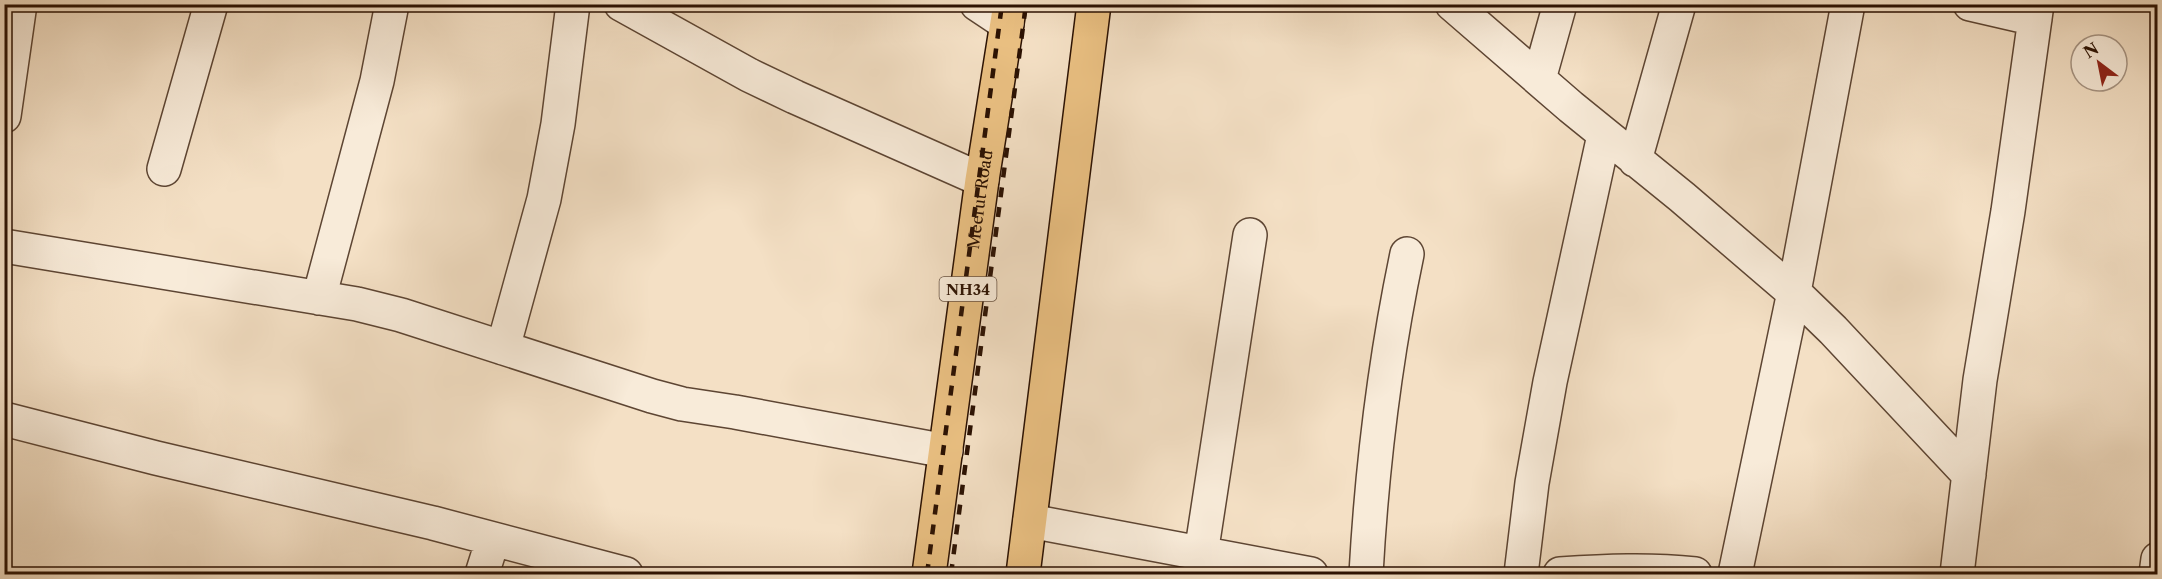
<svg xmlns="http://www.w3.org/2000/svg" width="2162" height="579" font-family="'Libre Caslon Text',serif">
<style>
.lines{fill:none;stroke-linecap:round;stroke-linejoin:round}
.minor-casing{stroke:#5d4533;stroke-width:36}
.tertiary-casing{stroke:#5d4533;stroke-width:36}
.trunk-casing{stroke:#2b1102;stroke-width:36}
.minor{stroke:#f8ebd9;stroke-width:33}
.tertiary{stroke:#f8ebd9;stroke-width:33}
.trunk{stroke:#eac082;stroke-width:33}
.rail{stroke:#2b1102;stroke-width:4.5;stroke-dasharray:10 10;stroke-linecap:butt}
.labels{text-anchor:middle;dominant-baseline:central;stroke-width:4.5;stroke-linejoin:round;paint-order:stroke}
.shield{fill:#f8ebd9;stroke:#685242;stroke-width:1.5}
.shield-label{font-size:15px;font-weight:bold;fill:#2b1102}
.street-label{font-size:16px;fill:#2b1102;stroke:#f8ebd9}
</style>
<rect width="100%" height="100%" fill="#f4e0c5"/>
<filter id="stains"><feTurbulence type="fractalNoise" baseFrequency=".00333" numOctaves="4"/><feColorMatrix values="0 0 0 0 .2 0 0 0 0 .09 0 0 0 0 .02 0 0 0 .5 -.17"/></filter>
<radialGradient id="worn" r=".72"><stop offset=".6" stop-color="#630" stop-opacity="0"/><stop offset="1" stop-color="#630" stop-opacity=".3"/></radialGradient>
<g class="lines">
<defs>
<path id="minor" d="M 977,4 L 1007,24
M 1452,4 L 1571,107 L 1682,197 L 1801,299 L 1833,330 L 1969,475
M 1970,4 L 2035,19
M 1539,79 L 1560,4
M 4,116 L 20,4
M 1635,160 L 1679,4
M 164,169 L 211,4
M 4,246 L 357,304 L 401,315 L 652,396 L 682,404 L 735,412 L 946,451
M 319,298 L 377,81 L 392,4
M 503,348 L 544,199 L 558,124 L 573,4
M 4,419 L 156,458 L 433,523 L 626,574
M 1030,521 L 1311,574
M 1201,554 L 1250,235
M 482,574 L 493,539
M 1366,574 C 1372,466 1385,359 1407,254
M 1521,574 L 1532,483 L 1550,382 L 1604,135
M 1560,574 C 1605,571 1650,569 1695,574
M 1735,574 L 1794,292 L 1848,4
M 1957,574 L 1980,380 L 2008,211 L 2037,4
M 2156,574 L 2158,559"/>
<path id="tertiary" d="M 621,4 L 749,75 L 795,97 L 982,180"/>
<g id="trunk">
<path id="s1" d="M 929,574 L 982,180 L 1010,4"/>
<path d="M 1023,574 L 1094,4"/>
</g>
</defs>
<use href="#minor" class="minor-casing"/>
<use href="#tertiary" class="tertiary-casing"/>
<use href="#trunk" class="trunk-casing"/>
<use href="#minor" class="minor"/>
<use href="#tertiary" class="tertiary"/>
<use href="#trunk" class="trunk"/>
<path class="rail" d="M 927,574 L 1002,4
M 951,574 L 1026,4"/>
</g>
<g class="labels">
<rect class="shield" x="939.5" y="277" width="57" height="24" rx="4.5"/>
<g class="shield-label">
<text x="968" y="289">NH34</text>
</g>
<g class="street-label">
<text stroke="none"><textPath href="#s1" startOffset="378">Meerut Road</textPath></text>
</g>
</g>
<rect width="2162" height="579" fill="none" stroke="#f4e0c5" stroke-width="24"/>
<rect x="6" y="6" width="2150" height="567" fill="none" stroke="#2b1102" stroke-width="3"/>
<rect x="12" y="12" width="2138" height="555" fill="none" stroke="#2b1102" stroke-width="1.5"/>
<g transform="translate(2099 63) rotate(328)"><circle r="28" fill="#f8ebd9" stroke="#a69483" stroke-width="1.5"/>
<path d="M0-4.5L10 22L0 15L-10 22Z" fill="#8f2418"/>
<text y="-9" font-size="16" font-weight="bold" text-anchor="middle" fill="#2b1102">N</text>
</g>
<rect width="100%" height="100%" filter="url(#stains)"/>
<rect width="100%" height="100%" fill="url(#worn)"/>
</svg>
